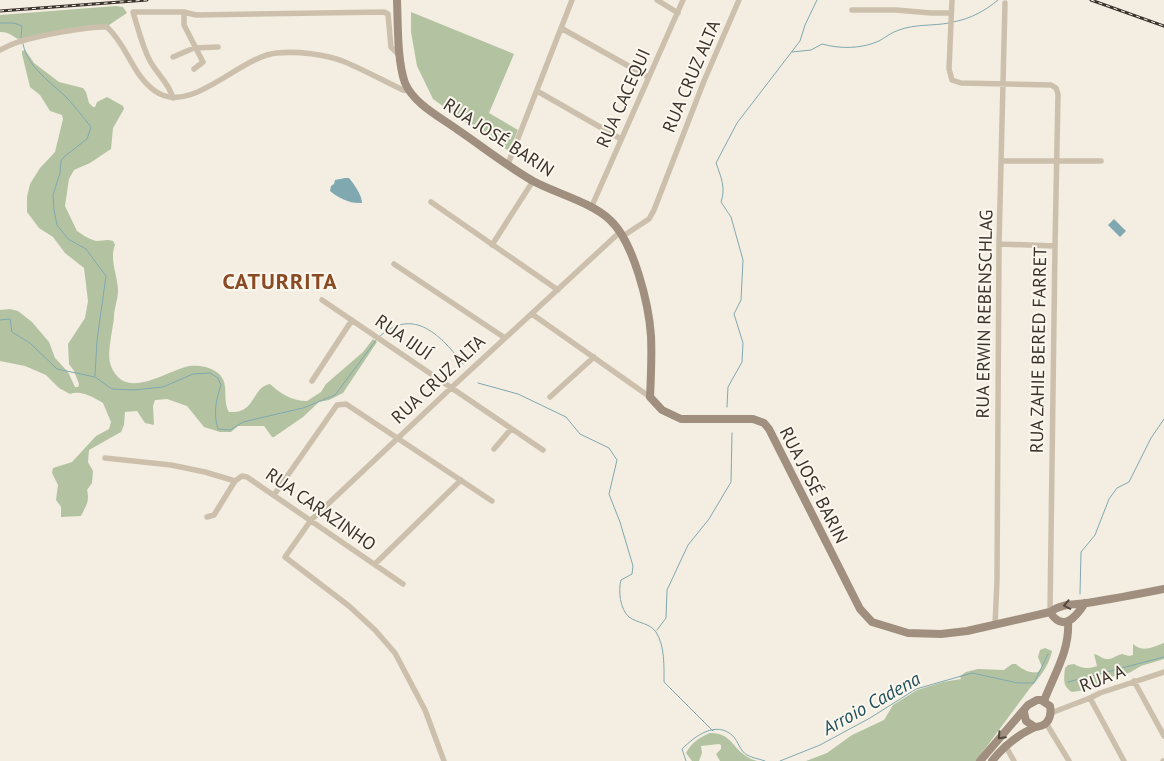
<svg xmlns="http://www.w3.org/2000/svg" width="1164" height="761" font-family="'PT Sans',sans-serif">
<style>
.green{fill:#b3c3a1}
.water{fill:#80a8b1}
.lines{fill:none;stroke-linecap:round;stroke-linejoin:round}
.stream{stroke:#80a8b1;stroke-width:1}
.minor{stroke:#ccc0ad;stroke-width:5.5}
.secondary{stroke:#a08f7e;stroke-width:8}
.rail-casing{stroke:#3a322b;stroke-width:3}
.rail{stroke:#fbf7ee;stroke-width:1;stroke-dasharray:4;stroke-linecap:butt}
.oneway{stroke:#544940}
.labels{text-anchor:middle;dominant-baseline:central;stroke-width:4;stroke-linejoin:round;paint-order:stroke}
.street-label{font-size:18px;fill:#3a322b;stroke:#fbf7ee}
.water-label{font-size:19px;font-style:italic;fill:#20505c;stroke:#fbf7ee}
.district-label{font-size:22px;font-weight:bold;letter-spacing:1px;fill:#894b24;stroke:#fbf7ee}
</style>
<rect width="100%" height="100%" fill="#f3eee1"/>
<path class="green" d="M 116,6 L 123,7 L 127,13 L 109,25 L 84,27 L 19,39 C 13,38 12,32 0,32 L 0,15 Z
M 411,12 L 514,54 L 489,113 L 518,130 L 509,151 L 478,131 L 433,99 L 417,66 L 411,32 Z
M 25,50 L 34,63 L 59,82 L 83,88 L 86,92 L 89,103 L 93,107 L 95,107 L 97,102 L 107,97 L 123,106 L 124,109 L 113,128 L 111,149 L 90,163 L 74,170 L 69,179 L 65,206 L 77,231 C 83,235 90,240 97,241 C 103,241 107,239 113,241 L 115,245 C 109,259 118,276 118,291 C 118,299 114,308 114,317 C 113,330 106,355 111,366 C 125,402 166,371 189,366 C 197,365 208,366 215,371 C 232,381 221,399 229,412 C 257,414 251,387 270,384 C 281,394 292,401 307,401 L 321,392 L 326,384 L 363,352 L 373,339 L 377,342 L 343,393 L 329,400 L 319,402 L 303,417 L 274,437 L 272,437 L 264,426 L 238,426 L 231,432 L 220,432 L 204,427 L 187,406 L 167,399 L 155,400 L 153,406 L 154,425 L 145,423 L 137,411 L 125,412 L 124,425 L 121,432 L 89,450 L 88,462 L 93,471 L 92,483 L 87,490 C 90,502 86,505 81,516 L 61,517 L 61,507 L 56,500 L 58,485 L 52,473 L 53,468 L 72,462 L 96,436 L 109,429 L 111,422 L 103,403 C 92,397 82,390 70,394 L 59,388 L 46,375 L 25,366 L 0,361 L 0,310 L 10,309 L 18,311 L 32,322 L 49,342 L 55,358 L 68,372 L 75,387 L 78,387 L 79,384 L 74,371 L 69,364 L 68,344 L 85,318 L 88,301 L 84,268 L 65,253 L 53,237 L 39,228 L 27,212 L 27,197 L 30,184 L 40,168 L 55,152 L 63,119 L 62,115 L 50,111 L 40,95 L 30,87 L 22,54 L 22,51 Z
M 1164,643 L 1164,659 L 1141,666 L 1129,673 L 1106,678 L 1099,686 L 1086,690 L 1072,692 C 1062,686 1064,678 1065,668 L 1068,665 L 1074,664 C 1082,669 1089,669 1097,666 L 1094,654 C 1099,655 1101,658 1106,659 C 1112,660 1116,655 1122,654 L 1129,656 L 1133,655 L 1133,644 C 1144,653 1152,647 1164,643 Z
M 1045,648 L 1052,651 C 1049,666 1039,678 1030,688 L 976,761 L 806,761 L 827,753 L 852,735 L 884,720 L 893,705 L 917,690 L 943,682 L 961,679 L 960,676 L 966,672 L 978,669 L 1004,670 L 1012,664 L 1016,664 C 1021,669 1031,674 1038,672 L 1042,667 L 1038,657 L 1040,650 Z
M 710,733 C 731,733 731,746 746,756 C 749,758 753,760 757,761 L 720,761 L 716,754 L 721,749 L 721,745 L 719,744 L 701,746 L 702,753 L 699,761 L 692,761 L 686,753 C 691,743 700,737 710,733 Z"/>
<path class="water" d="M 345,178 L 349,178 C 354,184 362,195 362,203 C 350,204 339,198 330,191 L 331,186 L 334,184 L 335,180 Z
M 1114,219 L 1126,231 L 1120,237 L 1108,225 Z"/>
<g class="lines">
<path class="stream" d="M 953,22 C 970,19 985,11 998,0
M 0,23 L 14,23 L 22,26 L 21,38
M 23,44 C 28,68 52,83 68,99 C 76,108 83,117 91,127 L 87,139 L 65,156 L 61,161 L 60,173 L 53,195 L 54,210 L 57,225 L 68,239 L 86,249 L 106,276 L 97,340 L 95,376
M 792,52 L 811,50 L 822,44 C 840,49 861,49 879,41 C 886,37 892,32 899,30 C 915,24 933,26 949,23
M 0,320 L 10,319 L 12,332 L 30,343 L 57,369 L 95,377 L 112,389 L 133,390 L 163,387 L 193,374 L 210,373 L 218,378 L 221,385 C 216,400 213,413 218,429 L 230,430 L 243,422 L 303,408 L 335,395 L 377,339
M 379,337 C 414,305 442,337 463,364
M 478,383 L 518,394 L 566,417 L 580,434 L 609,448 L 617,460 L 609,494 L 620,522 L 633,566 L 632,574 L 621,580 C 618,591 620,609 629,617 C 637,623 650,623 656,632 C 665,646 664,667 664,682 L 713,731
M 727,407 L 728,387 L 742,362 L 743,343 L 734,314 L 741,300 L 743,260 L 731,217 L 721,202 C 726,188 721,177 716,163 L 737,123 L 800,41 L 805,25 L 817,0
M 1080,594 L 1081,552 L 1095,535 L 1109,499 L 1117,488 L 1129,482 L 1151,438 L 1164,419
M 657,630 L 666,618 L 667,590 L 688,545 L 709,519 L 731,482 L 732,433
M 1068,682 L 1164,657
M 686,761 L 682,749 C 695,736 716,720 733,736 C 738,741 740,751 747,755 C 752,758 760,759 765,761
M 780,761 L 820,745 L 870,718 L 916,689 L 972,673 L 1018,683 L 1034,683 L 1048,654"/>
<path class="minor" d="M 657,0 L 678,13
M 952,0 L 949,69 L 952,80 L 961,83 L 1051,85 L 1056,88 L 1058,94 L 1055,246 L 1050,612
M 852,10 L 896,10 L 931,13 L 951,13
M 184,12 L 184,25 L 203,62 L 194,69
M 561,28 L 648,77
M 0,50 C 6,47 12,44 18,42 C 38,36 87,26 107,27 C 127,45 133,76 155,91 C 191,117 239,56 277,53 C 297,51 325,54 345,62 C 364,70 384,81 403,90 L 410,91
M 173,57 L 194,48 L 218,47
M 537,91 L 621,139
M 173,98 C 169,83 157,74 150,61 C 142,46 138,28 133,12 L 184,12 L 196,15 L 384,12 L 388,14 L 391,47 L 400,56
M 1002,161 L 1101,161
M 508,164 L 572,0
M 431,202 L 558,290
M 591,208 L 683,0
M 623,236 L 649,219 L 654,210 L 704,81 L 739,0
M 999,244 L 1055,246
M 492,245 L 533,181
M 394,264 L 505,338
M 322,300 L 543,450
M 532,314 L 650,397
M 312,381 L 352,320
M 550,397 L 594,357
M 494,449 L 511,429
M 105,458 L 171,465 L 205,472 L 235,481
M 274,495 L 337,405 L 346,404 L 492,501
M 207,517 L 214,515 L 235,481 L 242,476 L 247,477 L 403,584
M 375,564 L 461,480
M 995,625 L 997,581 L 999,244 L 1005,3
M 1134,681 L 1164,736
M 1090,698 L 1124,761
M 1051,713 L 1090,698 L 1100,693 L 1164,672
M 1046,723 L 1069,761
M 1005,745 L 1014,761
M 444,761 L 425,710 L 395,653 L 375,630 L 349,606 L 285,557 L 311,520 L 451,388 L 620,232
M 1163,761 L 1164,761"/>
<path class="secondary" d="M 397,0 C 398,23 397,61 405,83 C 414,104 440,117 458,130 C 483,147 507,166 533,181 C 555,193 593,203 610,220 C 634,242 649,305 651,336 C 652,356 651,376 650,397 L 662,410 L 681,419 L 753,419 L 764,423 L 769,429 L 860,609 L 872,622 L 908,633 L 941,634 L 967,631 L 1050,612 C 1062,603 1074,605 1087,603 C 1113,599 1139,594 1164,589
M 1050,612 C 1063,633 1076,617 1085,603
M 1044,701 C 1054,674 1070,651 1068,621
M 1024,712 L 1026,721 L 1035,727
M 980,761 L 1028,705 L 1037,700 L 1041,700 L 1050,706 C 1051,711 1051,717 1047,722 C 1043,727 1038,726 1033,728 C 1016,736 1003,747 992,761"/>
<defs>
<path id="rail" d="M 1091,0 L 1164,26
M 0,11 L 147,0"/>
</defs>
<use href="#rail" class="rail-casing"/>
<use href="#rail" class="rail"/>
</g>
<defs><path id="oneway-chevron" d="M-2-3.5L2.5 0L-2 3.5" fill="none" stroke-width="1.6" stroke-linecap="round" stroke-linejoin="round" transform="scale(1.25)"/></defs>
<g class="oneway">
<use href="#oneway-chevron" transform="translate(1067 605) rotate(169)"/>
<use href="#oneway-chevron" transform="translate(1001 736) rotate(133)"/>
</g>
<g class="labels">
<g class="street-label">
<text transform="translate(691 76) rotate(-67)">RUA CRUZ ALTA</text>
<text transform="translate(623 98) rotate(-66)">RUA CACEQUI</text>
<text transform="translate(499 137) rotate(33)">RUA JOSÉ BARIN</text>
<text transform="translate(984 314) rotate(-89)">RUA ERWIN REBENSCHLAG</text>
<text transform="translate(404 337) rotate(35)">RUA IJUÍ</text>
<text transform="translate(1038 350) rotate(-89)">RUA ZAHIE BERED FARRET</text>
<text transform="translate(438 379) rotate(-43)">RUA CRUZ ALTA</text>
<text transform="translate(814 485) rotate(63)">RUA JOSÉ BARIN</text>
<text transform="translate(321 509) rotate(35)">RUA CARAZINHO</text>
<text transform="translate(1102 678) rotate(-21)">RUA A</text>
</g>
<g class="water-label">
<text transform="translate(871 703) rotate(-29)">Arroio Cadena</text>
</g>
<g class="district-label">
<text x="280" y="281">CATURRITA</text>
</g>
</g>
</svg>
